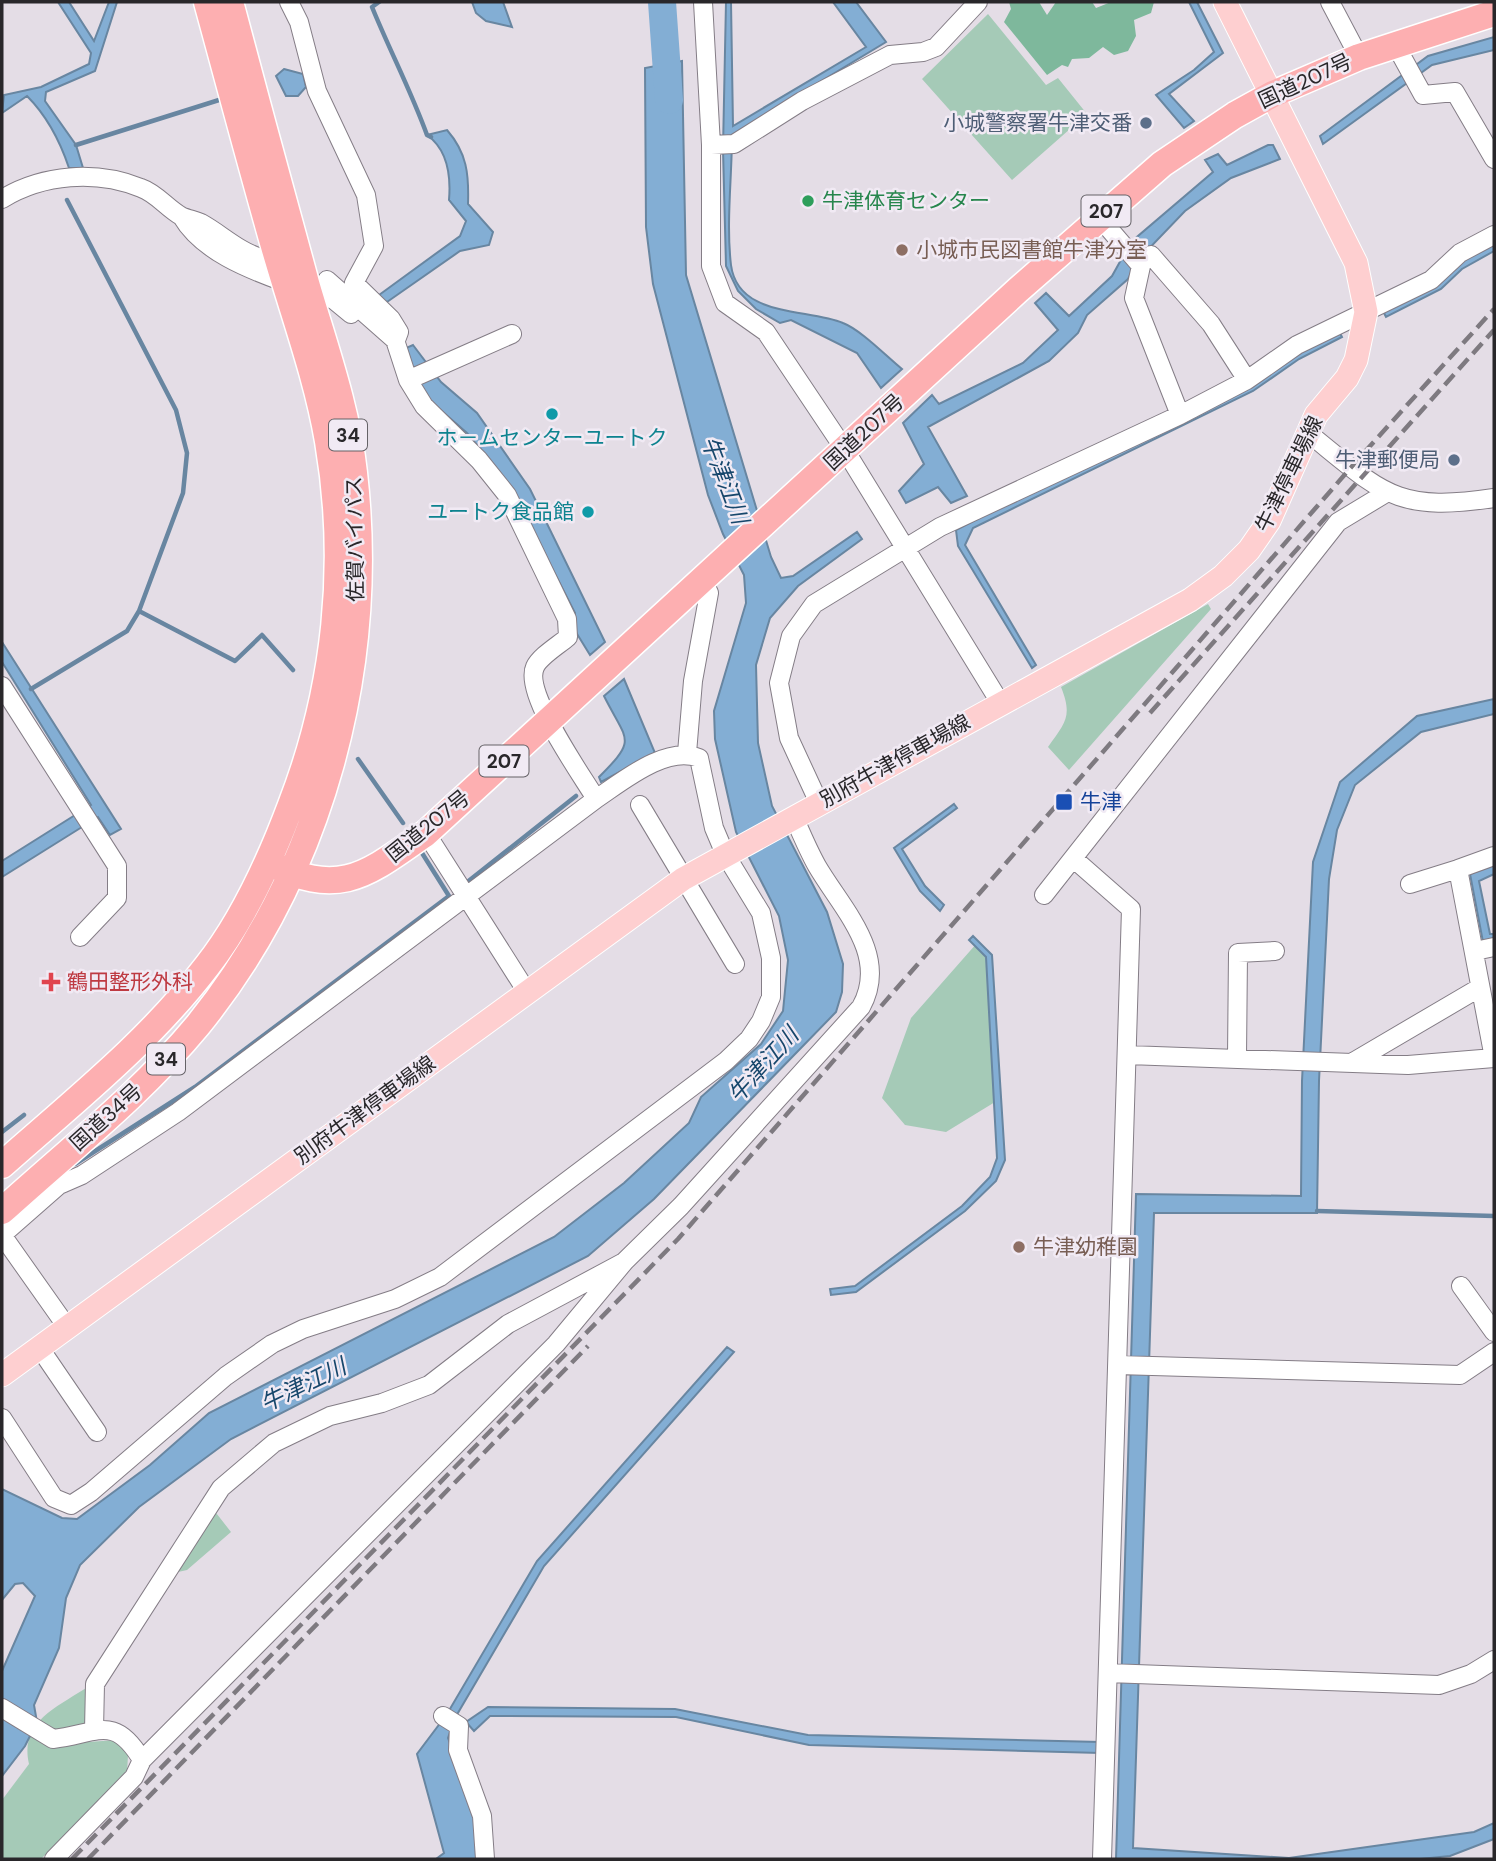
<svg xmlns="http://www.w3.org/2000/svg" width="1496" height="1861" font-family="'DM Sans','Noto Sans JP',sans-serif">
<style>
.green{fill:#a5cab7}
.forest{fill:#7eb89c}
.water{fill:#83aed4;stroke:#6886a1;stroke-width:2}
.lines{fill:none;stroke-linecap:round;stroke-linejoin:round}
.stream{stroke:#6886a1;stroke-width:4.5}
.river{stroke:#83aed4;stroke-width:28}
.minor-casing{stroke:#847d86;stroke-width:20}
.major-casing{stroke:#fff;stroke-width:25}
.highway-casing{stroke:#fff;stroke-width:29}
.minor{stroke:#fff;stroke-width:18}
.major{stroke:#fecfd0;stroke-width:23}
.highway{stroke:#fdafb1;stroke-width:26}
.rail{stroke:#7e7a80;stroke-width:4.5;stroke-dasharray:14 7;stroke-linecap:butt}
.service-dot{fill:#5c6f8a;stroke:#f1eaf4;stroke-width:2.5}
.leisure-dot{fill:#2e9e5b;stroke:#f1eaf4;stroke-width:2.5}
.education-dot{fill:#8d6e63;stroke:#f1eaf4;stroke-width:2.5}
.culture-dot{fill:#0f9aa8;stroke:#f1eaf4;stroke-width:2.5}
.transit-dot{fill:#1a4fb4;stroke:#f1eaf4;stroke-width:2.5}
.health-dot{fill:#e0444e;stroke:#f1eaf4;stroke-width:2.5}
.labels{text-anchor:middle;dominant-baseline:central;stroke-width:5;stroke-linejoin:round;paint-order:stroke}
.shield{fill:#f1eaf4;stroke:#656267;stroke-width:2}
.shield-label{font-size:19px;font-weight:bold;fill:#29272a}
.street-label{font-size:21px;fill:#29272a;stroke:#f1eaf4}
.service-label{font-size:21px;fill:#4e5e75;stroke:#f1eaf4;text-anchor:end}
.leisure-label{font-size:21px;fill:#27864d;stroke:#f1eaf4;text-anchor:start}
.education-label{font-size:21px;fill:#785e54;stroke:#f1eaf4;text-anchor:start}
.culture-label{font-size:21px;fill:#0d838f;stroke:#f1eaf4}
.transit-label{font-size:21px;fill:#164399;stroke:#f1eaf4;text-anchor:start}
.health-label{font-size:21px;fill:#be3a42;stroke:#f1eaf4;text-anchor:start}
.water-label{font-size:23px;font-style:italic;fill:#17476c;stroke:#f1eaf4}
</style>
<rect width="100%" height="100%" fill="#e4dde6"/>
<path class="green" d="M 988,14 L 1046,85 L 1058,78 L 1087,114 L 1012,180 L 922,79 Z
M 1208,604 L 1211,609 L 1069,770 L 1048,747 C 1065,723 1073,717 1061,687 Z
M 977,943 L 989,955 L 995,1102 L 946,1132 L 905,1125 L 882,1098 L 911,1018 Z
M 213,1509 L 231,1532 L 187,1570 L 178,1572 L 177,1567 Z
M 89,1686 L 92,1717 L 88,1742 L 117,1740 L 128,1755 L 127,1773 L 41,1859 L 2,1859 L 2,1800 L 29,1764 C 19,1721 58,1707 89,1686 Z"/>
<path class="forest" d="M 1009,2 L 1039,2 L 1047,15 L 1056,2 L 1092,2 L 1096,8 L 1111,2 L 1154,2 L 1151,13 L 1134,20 L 1136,36 L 1128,51 L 1114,55 L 1103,47 L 1089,58 L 1072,59 L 1068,67 L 1062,65 L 1047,75 L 1004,22 L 1011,9 Z"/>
<path class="water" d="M 58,2 L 69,2 L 94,41 L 109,2 L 117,2 L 95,71 L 46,92 L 45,101 L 76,145 L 83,168 L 69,168 C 60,141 47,116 27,96 L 2,113 L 4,95 L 41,87 L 89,64 L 91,53 Z
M 472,2 L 503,2 L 512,27 L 486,21 L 476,13 Z
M 726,2 L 731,2 L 733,126 L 866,47 L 833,2 L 856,2 L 886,42 L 732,135 C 732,177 726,223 731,265 C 738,318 807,308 843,323 C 861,330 886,356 902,369 L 881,388 L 857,353 L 791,320 L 780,323 L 756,309 L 738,291 L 726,266 L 723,149 Z
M 1189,2 L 1197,2 L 1223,53 L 1169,94 L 1194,121 L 1184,128 L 1156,95 L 1194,70 L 1214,52 Z
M 1494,37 L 1494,50 L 1432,65 L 1323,144 L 1320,136 L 1428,56 Z
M 682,61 L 686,275 L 771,557 L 781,578 L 793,576 L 857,532 L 862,539 L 798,586 L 770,618 L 756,665 L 758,743 L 772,806 L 827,912 L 843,964 L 842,992 L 836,1012 L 654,1199 L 588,1256 L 231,1439 L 139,1507 L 80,1565 L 66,1598 L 59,1648 L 34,1705 L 37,1722 L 25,1746 L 2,1776 L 2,1671 L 35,1596 L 23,1583 L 15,1584 L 2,1600 L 2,1489 L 62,1518 L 77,1519 L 150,1465 L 209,1413 L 554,1237 L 624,1183 L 689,1123 L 701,1097 L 761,1044 L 783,1011 L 788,960 L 779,916 L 736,832 L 715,739 L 714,711 L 746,603 L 744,575 L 723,534 L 708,495 L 653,284 L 646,227 L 645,68 Z
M 284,69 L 303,74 L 306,87 L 298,96 L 286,96 L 276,76 Z
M 447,130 C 467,153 469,174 468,204 L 493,232 L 489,245 L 460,251 L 387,302 L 381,300 L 379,295 L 460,236 L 466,221 L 449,200 C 451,176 448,150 427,135 Z
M 1268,145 L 1273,145 L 1280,159 L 1231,178 L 1185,211 L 1138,260 L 1128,279 L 1087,315 L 1078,333 L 1049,361 L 928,427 L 967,496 L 951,503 L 938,487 L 906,503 L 899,491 L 924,464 L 903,423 L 932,395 L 939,404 L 1023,363 L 1058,330 L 1035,303 L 1046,293 L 1069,316 L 1112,276 L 1131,242 L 1213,172 L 1205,160 L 1218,154 L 1227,165 Z
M 1494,240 L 1494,251 L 1462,269 L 1441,289 L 1386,317 L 1383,311 Z
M 1339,331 L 1342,337 L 1299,359 L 1253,391 L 973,528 L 965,545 L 1036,665 L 1032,668 L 958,546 L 956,530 Z
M 413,345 L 441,382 L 477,413 L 530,489 L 605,642 L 590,655 L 574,629 L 575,613 L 509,484 L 467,433 L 429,400 L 410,364 L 406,348 Z
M 2,642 L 121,829 L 110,835 L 98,817 L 2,877 L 2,861 L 91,805 L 2,662 Z
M 624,679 L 655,753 L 601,782 L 599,777 C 638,738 627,742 604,696 Z
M 1494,699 L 1494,714 L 1421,732 L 1355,785 L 1337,830 L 1329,879 L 1319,1081 L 1317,1213 L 1154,1213 L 1133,1848 L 1289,1858 L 1474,1832 L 1494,1823 L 1494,1839 L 1450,1856 L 1420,1859 L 1116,1859 L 1136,1194 L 1301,1196 L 1302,1081 L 1313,862 L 1340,782 L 1417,716 Z
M 954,804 L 957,808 L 902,849 L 925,886 L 944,905 L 940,911 L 920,891 L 894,848 Z
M 1494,865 L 1494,874 L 1479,881 L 1490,934 L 1494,934 L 1494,940 L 1483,942 L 1470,874 Z
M 973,936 L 992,955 L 1005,1160 L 996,1181 L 965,1211 L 856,1292 L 831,1295 L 830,1289 L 855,1286 L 962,1206 L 990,1177 L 997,1158 L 986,957 L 969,940 Z
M 727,1347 L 734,1352 L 544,1566 L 455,1718 L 448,1738 L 477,1817 L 479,1859 L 436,1859 L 444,1853 L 417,1754 L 447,1714 L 537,1561 Z
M 488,1707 L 675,1709 L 808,1735 L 1100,1742 L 1100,1753 L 809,1745 L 676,1717 L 490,1716 L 474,1731 L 466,1722 Z"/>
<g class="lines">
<path class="stream" d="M 379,2 L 372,7 C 390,51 411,91 427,135 L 431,137
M 76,145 L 219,100
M 139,611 L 235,661 L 262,635 L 293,670
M 31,689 L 127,631 L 139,611 L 183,493 L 187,453 L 176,410 L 67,200
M 358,759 L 403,823
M 466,883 L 576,796
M 2,1132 L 24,1115
M 75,1164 L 195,1087 L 449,896 L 422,853
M 1317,1211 L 1494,1216"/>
<path class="river" d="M 662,2 L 669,100"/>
<defs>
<path id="minor" d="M 289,2 L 299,22 L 317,91 L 366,195 L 374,246 L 354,283 L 391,319 L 399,332 L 396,340
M 703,2 L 711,145 L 711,266 L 725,303 L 766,332 L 845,450 L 1001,704
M 1330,2 L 1359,57
M 1395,44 L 1423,95 L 1455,92 L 1494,159
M 711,145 L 734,144 L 802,101 L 890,55 L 923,52 L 936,47 L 978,2
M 2,199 C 43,174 96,170 141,188 C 156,193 167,208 181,216 C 187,219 194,220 201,223 C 221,234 238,251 261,258
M 182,217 C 202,251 248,269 284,282
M 1099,217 L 1141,266 L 1134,298 L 1180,415
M 1151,255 L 1211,324 L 1247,380
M 327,280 L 395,340 L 408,380 L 424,406 L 479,460 L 507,495 L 567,619 L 568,637 C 559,645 540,656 535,667 C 523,693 581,774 596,799
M 309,291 L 334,300 L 351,314
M 408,380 L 512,334
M 1307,432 C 1382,492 1394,513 1494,498
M 2,686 L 117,866 L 117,898 L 80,937
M 687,753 L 693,681 L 709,593 L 703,580
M 819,803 L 789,738 L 779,683 L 791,636 L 814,604 L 940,527 L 1180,415 L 1247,380 L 1297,345 L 1431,280 L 1460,253 L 1494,235
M 640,805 L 735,964
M 426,833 L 527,992
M 1074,859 L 1131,909 L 1102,1859
M 1410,884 L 1458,869
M 1044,895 L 1338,522 L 1386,493
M 1475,951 L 1494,947
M 1128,1055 L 1408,1065 L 1494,1058
M 1237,1057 L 1238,953 L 1275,951
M 1494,1058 L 1458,869 L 1494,856
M 1353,1062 L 1479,988
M 1461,1286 L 1494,1332
M 39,1347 L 97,1432
M 1118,1365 L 1460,1375 L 1494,1352
M 2,1418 L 54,1498 L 71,1505 L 91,1492 L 226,1376 L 272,1344 L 303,1329 L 395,1299 L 440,1277 L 726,1061 L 749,1039 L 761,1021 L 771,997 L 771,958 L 761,913 L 725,854 L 714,828 L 699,758 C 666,745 623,781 596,799 L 178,1112 L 82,1175 L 59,1185 L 2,1235 L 67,1327
M 1108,1673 L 1439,1685 L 1471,1674 L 1494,1660
M 2,1708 L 53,1739 C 97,1734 114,1713 142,1760 L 134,1777 L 54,1859
M 443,1716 L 459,1726 L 458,1750 L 482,1816 L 485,1859
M 94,1730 L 95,1684 L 221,1488 L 274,1443 L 330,1416 L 382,1403 L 429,1385 L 508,1324 L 622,1263
M 142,1760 L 556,1344 L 625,1261 L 681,1206 L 861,1007 C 890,955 842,909 817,866 C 808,850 801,833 794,817"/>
<path id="major" d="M 2,1375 L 683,879 L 1190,600 L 1223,576 L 1249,550 L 1269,521 L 1316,415 L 1347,378 L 1356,360 L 1366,312 L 1356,263 L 1225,2"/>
<path id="highway" d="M 268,862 C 340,899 366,875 426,833 L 1018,290 L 1162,164 L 1235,115 L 1273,94 L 1359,57 L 1494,13
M 2,1165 C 73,1102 149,1042 207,966 C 244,919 270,861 291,805 C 336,689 349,564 328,441 C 317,377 294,315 276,253 C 252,169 230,86 207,2
M 2,1211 C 68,1151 141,1094 198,1025 C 322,872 376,667 354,473 C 347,408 324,345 306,283 C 280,189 255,96 230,2"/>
</defs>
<use href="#minor" class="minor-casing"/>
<use href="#major" class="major-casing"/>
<use href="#highway" class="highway-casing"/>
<use href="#minor" class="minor"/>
<use href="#major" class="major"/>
<use href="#highway" class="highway"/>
<path class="rail" d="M 1150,713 L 1494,330
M 72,1859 L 678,1239 L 1361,456 L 1494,309
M 88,1859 L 588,1346"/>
</g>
<g class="service-dot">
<circle cx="1146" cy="123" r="7"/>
<circle cx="1454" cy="460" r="7"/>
</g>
<circle class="leisure-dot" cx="808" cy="201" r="7"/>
<g class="education-dot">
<circle cx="902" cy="250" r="7"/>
<circle cx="1019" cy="1247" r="7"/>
</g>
<g class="culture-dot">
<circle cx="552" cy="414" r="7"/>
<circle cx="588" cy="512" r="7"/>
</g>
<rect class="transit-dot" x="1055" y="793" width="18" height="18" rx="3.5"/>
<path class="health-dot" d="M47.5 971.5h7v7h7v7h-7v7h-7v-7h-7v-7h7z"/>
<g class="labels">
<g class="shield">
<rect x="1081.5" y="195.5" width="49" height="31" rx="5"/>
<rect x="329" y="419.5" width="38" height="31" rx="5"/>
<rect x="479.5" y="745.5" width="49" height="31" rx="5"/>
<rect x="147" y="1043.5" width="38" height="31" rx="5"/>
</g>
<g class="shield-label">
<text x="1106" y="211">207</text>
<text x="348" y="435">34</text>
<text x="504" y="761">207</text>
<text x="166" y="1059">34</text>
</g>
<g class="street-label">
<text transform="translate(1305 81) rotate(-25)">国道207号</text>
<text transform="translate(864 432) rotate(-43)">国道207号</text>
<text transform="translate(1289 474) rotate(-64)">牛津停車場線</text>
<text transform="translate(355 539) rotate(-91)">佐賀バイパス</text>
<text transform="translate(895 761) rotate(-29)">別府牛津停車場線</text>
<text transform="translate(428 826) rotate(-39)">国道207号</text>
<text transform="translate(365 1110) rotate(-36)">別府牛津停車場線</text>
<text transform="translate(106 1117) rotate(-42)">国道34号</text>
</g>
<g class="service-label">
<text x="1132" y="123">小城警察署牛津交番</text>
<text x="1440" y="460">牛津郵便局</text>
</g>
<g class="leisure-label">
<text x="822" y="201">牛津体育センター</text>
</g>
<g class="education-label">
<text x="916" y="250">小城市民図書館牛津分室</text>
<text x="1033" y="1247">牛津幼稚園</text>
</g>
<g class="culture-label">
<text x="552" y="438">ホ－ムセンターユートク</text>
<text x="574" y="512" text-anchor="end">ユートク食品館</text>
</g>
<g class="transit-label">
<text x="1080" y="802">牛津</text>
</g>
<g class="health-label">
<text x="67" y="982">鶴田整形外科</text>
</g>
<g class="water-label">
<text transform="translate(725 480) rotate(69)">牛津江川</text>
<text transform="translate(763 1065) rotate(-48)">牛津江川</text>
<text transform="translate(303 1385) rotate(-26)">牛津江川</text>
</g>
</g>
<rect width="1496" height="1861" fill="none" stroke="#29272a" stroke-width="7"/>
</svg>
